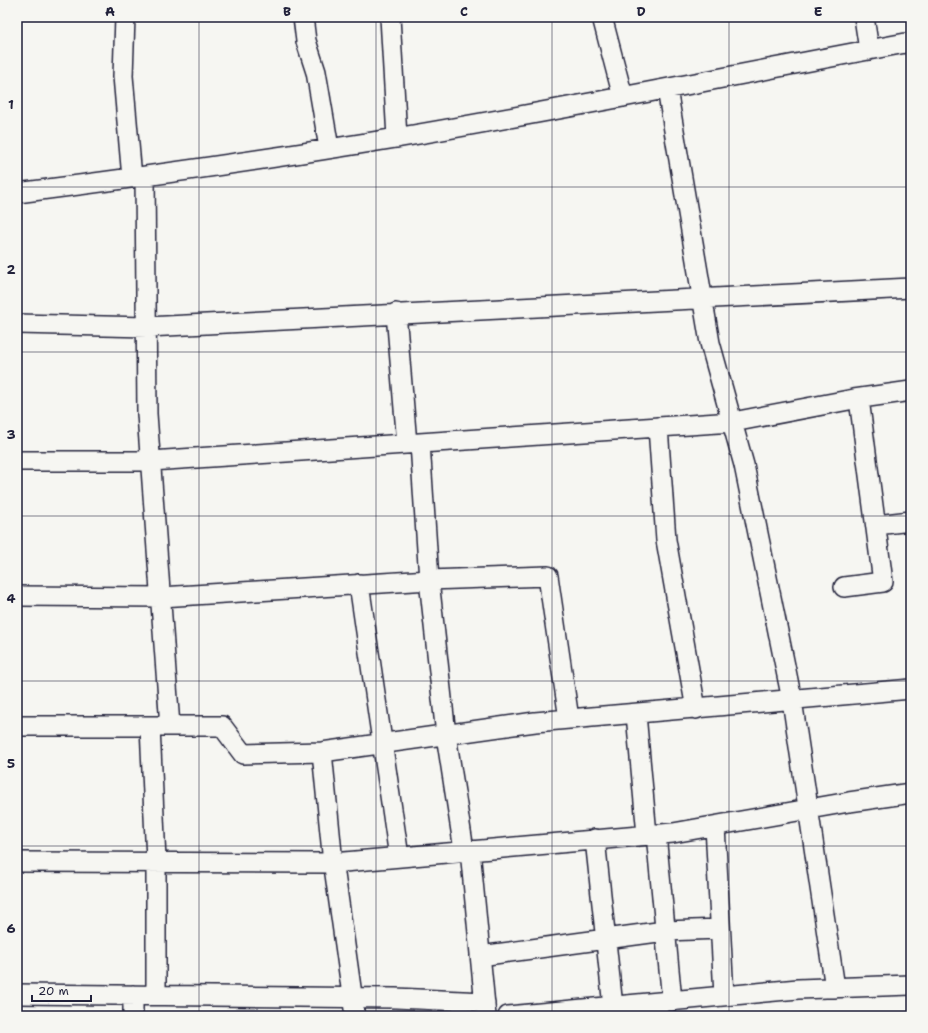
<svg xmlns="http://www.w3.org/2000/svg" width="928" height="1033" font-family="'Shantell Sans',sans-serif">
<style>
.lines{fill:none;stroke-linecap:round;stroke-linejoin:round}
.minor-casing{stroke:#22223b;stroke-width:22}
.minor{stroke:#f6f6f2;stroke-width:19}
.grid{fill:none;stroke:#22223b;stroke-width:1;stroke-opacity:0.55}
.neatline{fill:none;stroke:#22223b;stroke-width:1.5}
.grid-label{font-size:13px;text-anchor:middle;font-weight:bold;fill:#22223b}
</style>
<rect width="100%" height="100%" fill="#f6f6f2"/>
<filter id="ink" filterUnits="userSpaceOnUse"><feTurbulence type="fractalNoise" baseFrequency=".025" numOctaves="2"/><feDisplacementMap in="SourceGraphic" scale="8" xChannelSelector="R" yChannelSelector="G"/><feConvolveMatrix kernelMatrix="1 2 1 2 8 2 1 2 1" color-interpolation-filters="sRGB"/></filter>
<g filter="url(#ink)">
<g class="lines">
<defs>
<path id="minor" d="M 125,17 L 123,76 L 132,178
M 303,17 L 306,41 L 316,72 L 329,148
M 390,17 L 397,138
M 602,17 L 623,97
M 864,17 L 869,50
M 667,89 L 710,343 L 744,465 L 792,700 L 835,988
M 145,176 L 147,414 L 170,726
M 17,193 C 143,177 270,159 396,138 C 568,109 739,74 911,42
M 396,313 L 407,444
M 17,324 L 147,327 L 911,288
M 658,427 L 666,540 L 696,709
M 420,443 L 429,580 L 446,735 L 464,850
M 17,461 L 151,461 L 733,422 L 854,399 L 911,391
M 876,525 L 911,521
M 359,584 L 399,857
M 844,587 L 883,582 L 859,399
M 17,596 L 161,597 L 429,580 L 548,576 L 569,719
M 636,714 L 647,835
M 17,726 L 222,726 L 243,754 L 322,752 L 535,722 L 911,689
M 150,726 L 156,861 L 156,995
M 322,752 L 332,853 L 355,1016
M 715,826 L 724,996
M 656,834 L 672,1001
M 595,839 L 614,1016
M 470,850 L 486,1016
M 17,862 L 333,863 L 673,833 L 849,802 L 911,793
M 480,956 L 665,931 L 720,929
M 17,994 L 395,998 L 485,1002
M 133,995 L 133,1016
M 508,1016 L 798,989 L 911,985"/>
</defs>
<use href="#minor" class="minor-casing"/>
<use href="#minor" class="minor"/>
</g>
</g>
<path class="grid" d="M 199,17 L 199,1016M 376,17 L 376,1016M 552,17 L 552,1016M 729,17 L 729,1016M 17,187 L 911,187M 17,352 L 911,352M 17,516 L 911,516M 17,681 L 911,681M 17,846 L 911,846"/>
<rect width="928" height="1033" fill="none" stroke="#f6f6f2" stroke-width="44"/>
<path d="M32 995v6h59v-6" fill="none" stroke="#22223b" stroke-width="2"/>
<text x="38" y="995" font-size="12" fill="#22223b" stroke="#f6f6f2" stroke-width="3" paint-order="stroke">20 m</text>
<rect x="22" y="22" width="884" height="989" class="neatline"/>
<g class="grid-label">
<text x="110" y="16">A</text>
<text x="287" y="16">B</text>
<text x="464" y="16">C</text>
<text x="641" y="16">D</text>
<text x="818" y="16">E</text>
<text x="11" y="109">1</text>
<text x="11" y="274">2</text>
<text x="11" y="439">3</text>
<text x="11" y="603">4</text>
<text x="11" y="768">5</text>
<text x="11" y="933">6</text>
</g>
</svg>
